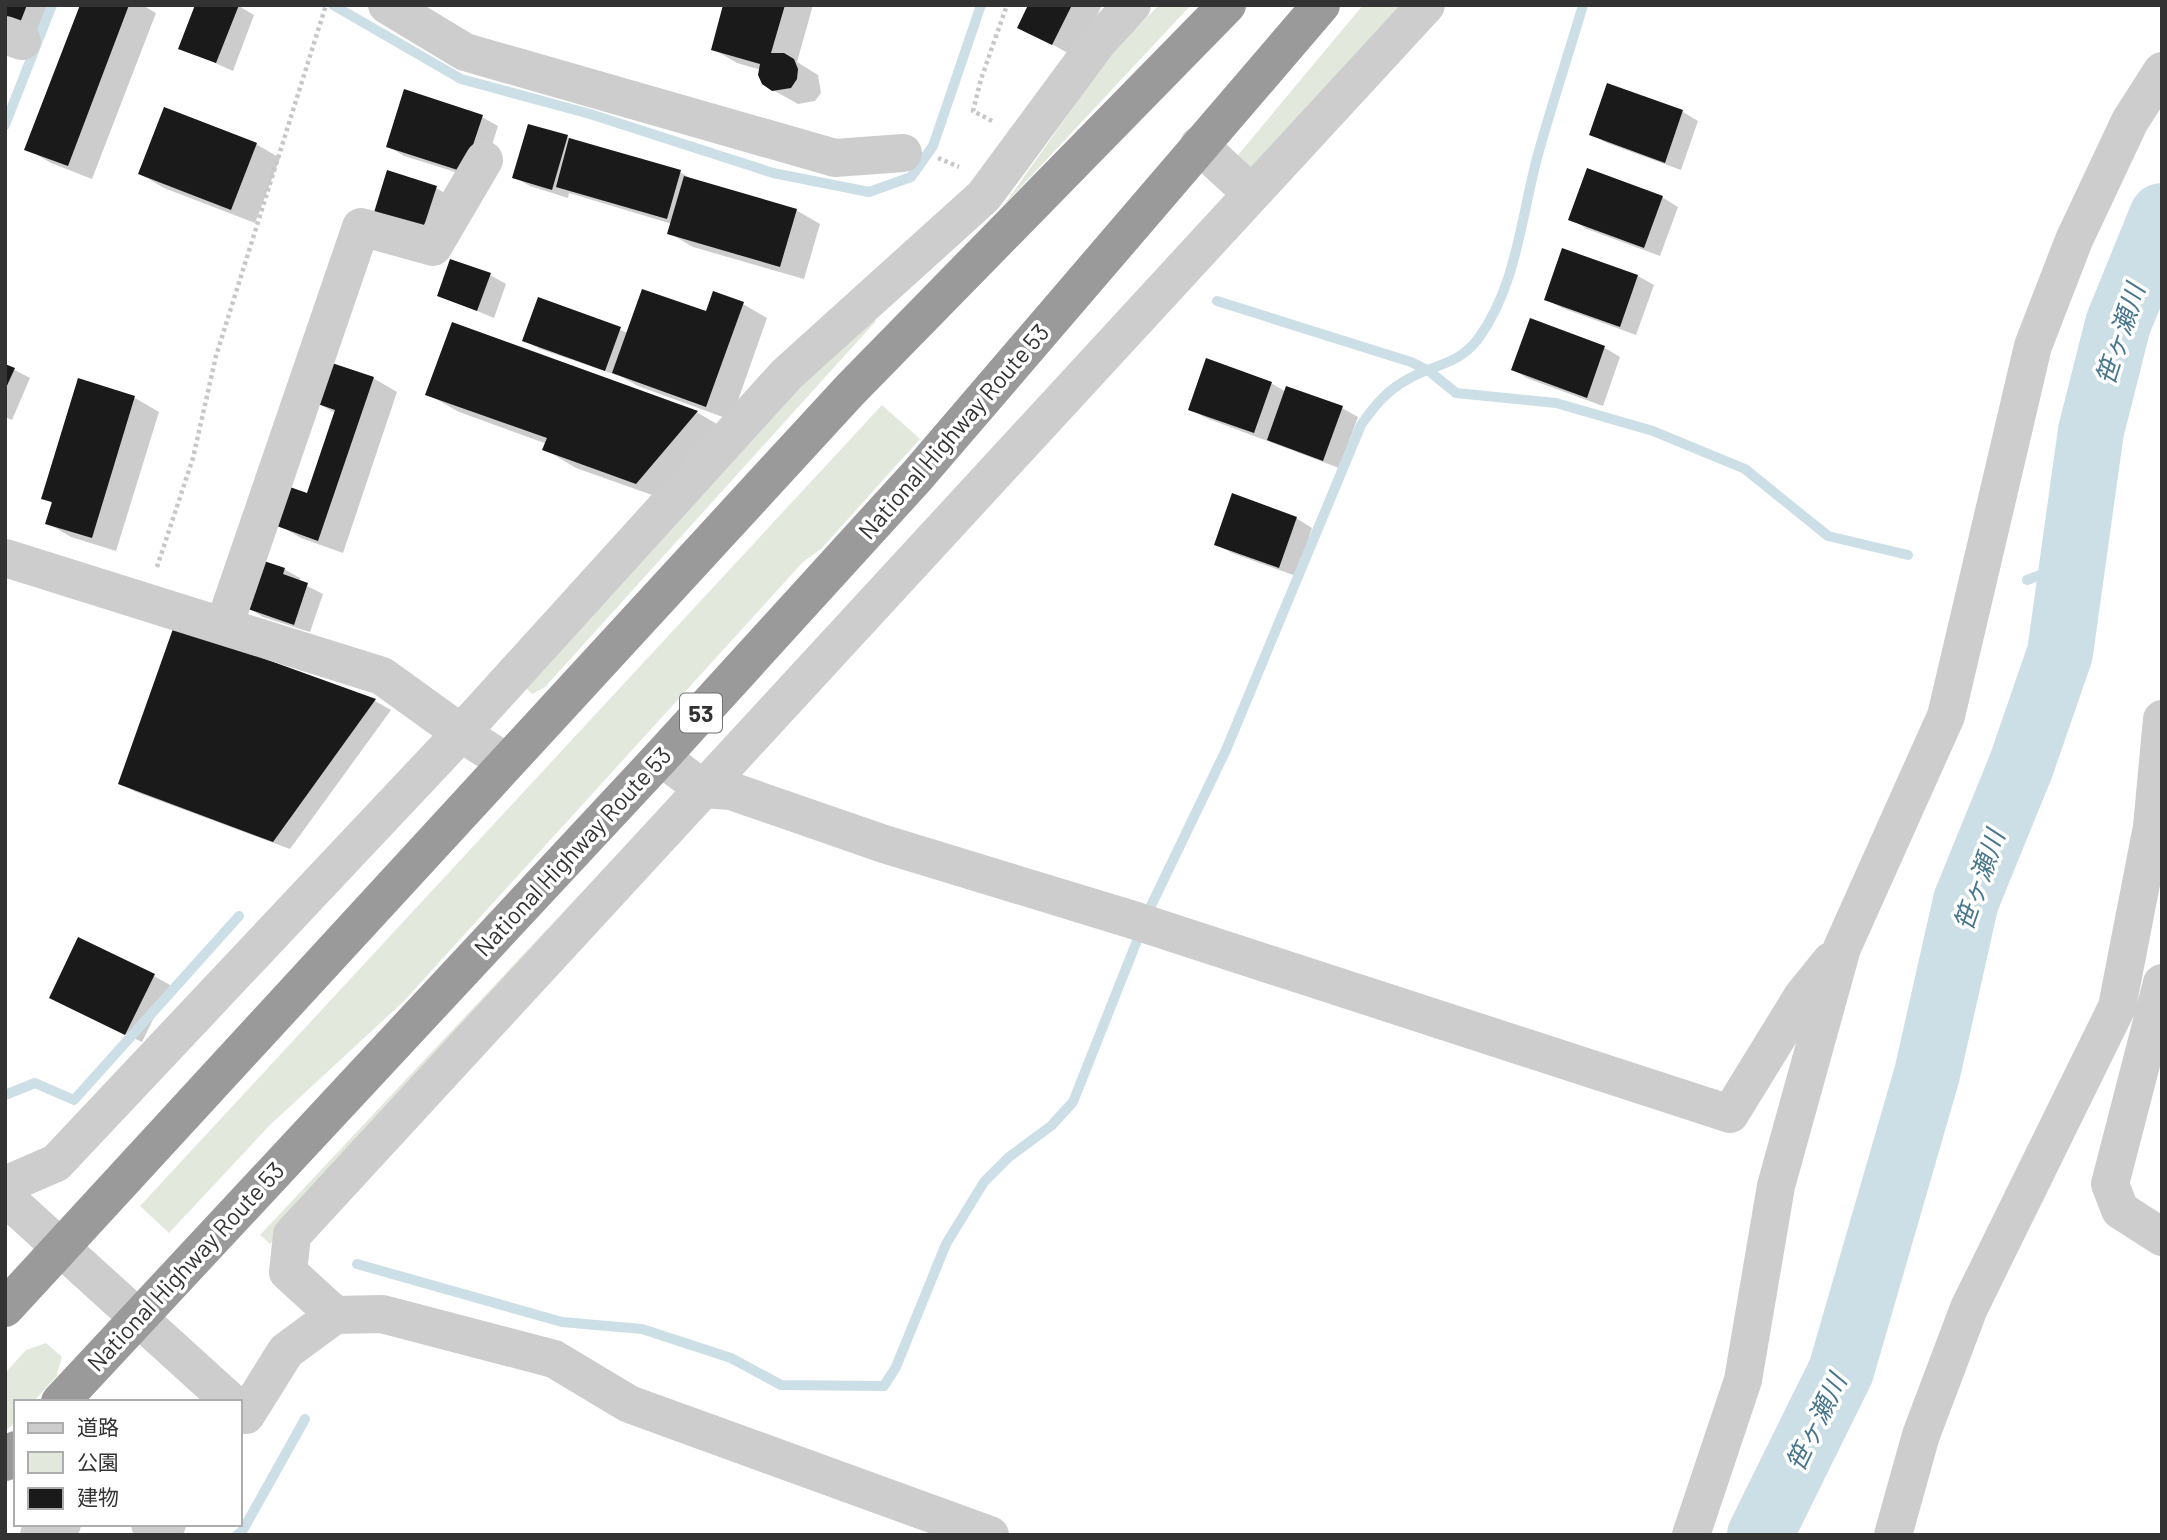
<svg xmlns="http://www.w3.org/2000/svg" width="2167" height="1540" font-family="Barlow,'Noto Sans JP',sans-serif">
<style>
.green{fill:#e3e8dd}
.shadow{fill:#0003}
.lines{fill:none;stroke-linecap:round;stroke-linejoin:round}
.stream{stroke:#ccdfe7;stroke-width:10}
.river{stroke:#ccdfe7;stroke-width:66}
.building{fill:#1a1a1a}
.path{stroke:#c7c7c7;stroke-width:4.5;stroke-dasharray:3.5 3.5;stroke-linecap:butt}
.minor{stroke:#cdcdcd;stroke-width:38}
.highway{stroke:#9a9a9a;stroke-width:38}
.labels{text-anchor:middle;dominant-baseline:central;stroke-width:7;stroke-linejoin:round;paint-order:stroke}
.shield{fill:#fff;stroke:#707070;stroke-width:2}
.shield-label{font-size:23px;font-weight:bold;fill:#333}
.street-label{font-size:24px;fill:#333;stroke:#fff}
.water-label{font-size:26px;font-style:italic;fill:#48778d;stroke:#fff}
</style>
<rect width="100%" height="100%" fill="#fff"/>
<path class="green" d="M 1159,5 L 1191,5 L 1004,205 L 1111,54 Z
M 1363,5 L 1407,5 L 1254,170 L 1233,161 Z
M 864,313 L 876,321 L 545,687 L 532,694 L 523,685 Z
M 882,405 L 920,439 L 821,549 L 803,562 L 404,1001 L 270,1125 L 169,1233 L 140,1206 Z
M 673,795 L 673,809 L 270,1244 L 260,1235 Z
M 46,1343 L 62,1357 L 56,1377 L 33,1402 L 16,1402 L 16,1421 L 5,1432 L 5,1373 L 26,1350 Z"/>
<path class="shadow" d="M 5,5 L 56,5 L 40,45 L 5,32 Z
M 82,5 L 142,5 L 156,13 L 92,179 L 51,163 L 27,149 Z
M 237,5 L 254,15 L 233,71 L 181,48 Z
M 725,5 L 813,5 L 797,62 L 818,75 L 821,93 L 815,101 L 798,104 L 773,90 L 761,70 L 737,63 L 713,49 Z
M 1030,5 L 1102,5 L 1077,58 L 1020,27 Z
M 1608,85 L 1683,112 L 1698,121 L 1681,170 L 1607,143 L 1591,134 Z
M 482,117 L 498,126 L 481,180 L 404,156 L 388,146 Z
M 567,137 L 680,172 L 695,181 L 796,210 L 820,224 L 804,279 L 693,247 L 669,233 L 672,224 L 569,193 L 568,198 L 530,186 L 514,177 Z
M 256,144 L 280,158 L 255,223 L 164,188 L 140,174 Z
M 436,188 L 452,197 L 438,243 L 390,228 Z
M 1662,197 L 1678,207 L 1660,256 L 1587,229 L 1571,219 Z
M 1563,250 L 1638,276 L 1654,285 L 1636,335 L 1562,308 L 1546,299 Z
M 490,275 L 506,284 L 494,318 L 439,295 Z
M 539,299 L 628,333 L 743,304 L 767,318 L 731,420 L 638,386 L 622,377 L 540,349 L 524,340 Z
M 1531,321 L 1605,348 L 1620,357 L 1603,406 L 1529,379 L 1513,370 Z
M 453,324 L 698,413 L 729,431 L 669,501 L 576,468 L 544,449 L 547,444 L 459,412 L 427,394 Z
M 5,365 L 30,378 L 12,420 L 5,417 Z
M 373,378 L 397,392 L 343,553 L 301,538 L 277,524 L 308,495 L 335,413 L 318,403 Z
M 79,381 L 135,398 L 159,412 L 116,551 L 71,537 L 47,523 L 53,504 L 43,498 Z
M 1271,383 L 1286,392 L 1342,408 L 1358,417 L 1339,468 L 1206,418 L 1190,409 Z
M 1296,518 L 1312,528 L 1296,576 L 1232,553 L 1216,544 Z
M 284,569 L 300,578 L 299,582 L 323,594 L 310,632 L 263,617 L 247,607 Z
M 175,629 L 375,701 L 391,710 L 290,849 L 136,792 L 120,783 Z
M 154,976 L 170,985 L 142,1042 L 67,1006 Z"/>
<g class="lines">
<path class="stream" d="M 333,5 L 461,79 L 590,114 L 773,173 L 869,192 L 911,177 L 933,146 L 981,5
M 5,125 L 52,5
M 1217,301 L 1411,362 L 1429,371 L 1456,393 L 1556,403 L 1653,431 L 1745,469 L 1828,536 L 1908,555
M 2027,580 L 2074,562
M 5,1095 L 35,1083 L 74,1100 L 239,916
M 357,1264 L 562,1322 L 642,1329 L 731,1358 L 781,1385 L 884,1386 L 896,1367 L 946,1244 L 984,1182 L 1009,1157 L 1051,1126 L 1073,1102 L 1150,908 L 1226,750 L 1361,425 C 1375,405 1387,390 1410,378 C 1435,364 1458,365 1478,339 C 1516,287 1521,219 1537,158 C 1551,107 1568,56 1583,5
M 237,1535 L 243,1530 L 305,1419"/>
<path class="river" d="M 1760,1535 L 1841,1371 L 1927,1074 L 1966,901 L 2021,766 L 2060,653 L 2091,431 L 2118,324 L 2162,216"/>
</g>
<path class="building" d="M 5,5 L 27,5 L 16,33 L 5,29 Z
M 80,5 L 129,5 L 68,166 L 24,150 Z
M 195,5 L 239,5 L 216,63 L 178,49 Z
M 723,5 L 785,5 L 771,53 L 784,53 L 794,59 L 798,69 L 797,79 L 791,88 L 772,91 L 762,84 L 758,75 L 760,64 L 711,50 Z
M 1028,5 L 1072,5 L 1052,45 L 1017,28 Z
M 1607,83 L 1683,110 L 1665,163 L 1589,135 Z
M 404,89 L 483,115 L 464,172 L 386,147 Z
M 164,107 L 257,143 L 231,210 L 138,174 Z
M 528,124 L 568,135 L 552,190 L 512,178 Z
M 569,138 L 681,170 L 667,219 L 556,187 Z
M 1587,168 L 1663,196 L 1644,248 L 1568,220 Z
M 387,170 L 437,186 L 421,235 L 372,219 Z
M 684,176 L 797,209 L 780,267 L 667,234 Z
M 1562,248 L 1638,275 L 1620,327 L 1544,300 Z
M 450,259 L 491,273 L 477,311 L 437,296 Z
M 642,289 L 706,311 L 713,291 L 744,302 L 706,407 L 612,373 Z
M 538,297 L 621,327 L 605,371 L 522,341 Z
M 1530,318 L 1605,346 L 1587,398 L 1511,370 Z
M 452,322 L 698,411 L 636,484 L 542,450 L 547,438 L 425,395 Z
M 1206,358 L 1272,382 L 1254,433 L 1188,410 Z
M 329,362 L 374,377 L 318,541 L 274,525 L 287,486 L 307,493 L 335,410 L 315,403 Z
M 5,364 L 15,368 L 5,390 Z
M 78,378 L 135,396 L 92,538 L 45,524 L 52,502 L 41,499 Z
M 1286,386 L 1343,406 L 1323,461 L 1267,440 Z
M 1232,493 L 1297,517 L 1279,568 L 1214,545 Z
M 261,560 L 285,568 L 283,574 L 308,583 L 294,625 L 245,608 Z
M 174,626 L 376,699 L 273,842 L 118,784 Z
M 78,937 L 155,974 L 125,1035 L 49,998 Z"/>
<g class="lines">
<path class="path" d="M 992,121 L 973,111 L 981,79 L 1007,5
M 938,158 L 959,167
M 157,567 L 193,458 L 216,356 L 326,5"/>
<path class="minor" d="M 387,5 L 465,52 L 835,158 L 903,153
M 5,35 L 22,41
M 1199,145 L 1250,192
M 5,558 L 382,676 L 461,733 L 506,762
M 224,626 L 361,227 L 433,247 L 484,160
M 661,757 L 703,789 L 731,791 L 884,844 L 1130,919 L 1730,1114 L 1802,997 L 1831,961
M 2162,983 L 2110,1184 L 2120,1210 L 2162,1237
M 5,1185 L 56,1163 L 461,733 L 787,374 L 984,196 L 1097,43 L 1132,5
M 5,1197 L 231,1402
M 335,1315 L 288,1272 L 292,1235 L 1426,5
M 246,1415 L 286,1351 L 335,1315 L 382,1314 L 554,1359 L 629,1404 L 990,1535
M 150,1524 L 167,1524
M 39,1535 L 62,1524
M 1691,1535 L 1743,1380 L 1776,1186 L 1842,948 L 1946,716 L 2033,346 L 2074,240 L 2130,121 L 2162,71
M 1893,1535 L 1921,1435 L 1969,1308 L 2117,1007 L 2152,827 L 2162,719"/>
<path class="highway" d="M 5,1308 L 850,390 L 1227,5
M 60,1402 L 661,757 L 917,476 L 1321,5
M 5,1462 L 16,1450"/>
</g>
<g class="labels">
<rect class="shield" x="680" y="693.5" width="42" height="39" rx="5"/>
<g class="shield-label">
<text x="701" y="713">53</text>
</g>
<g class="street-label">
<text transform="translate(953 431) rotate(-49)">National Highway Route 53</text>
<text transform="translate(572 851) rotate(-47)">National Highway Route 53</text>
<text transform="translate(185 1266) rotate(-47)">National Highway Route 53</text>
</g>
<g class="water-label">
<text transform="translate(2119 334) rotate(-72)">笹ヶ瀬川</text>
<text transform="translate(1978 880) rotate(-71)">笹ヶ瀬川</text>
<text transform="translate(1815 1422) rotate(-64)">笹ヶ瀬川</text>
</g>
</g>
<rect width="2167" height="1540" fill="none" stroke="#333333" stroke-width="14"/>
<rect x="14" y="1400" width="228" height="126" fill="#ffffff" stroke="#adadad" stroke-width="2"/>
<rect x="28" y="1423" width="35" height="10" fill="#cdcdcd" stroke="#adadad" stroke-width="2"/>
<text x="77" y="1435" font-size="21" fill="#333333">道路</text>
<rect x="28" y="1452" width="35" height="21" fill="#e3e8dd" stroke="#adadad" stroke-width="2"/>
<text x="77" y="1470" font-size="21" fill="#333333">公園</text>
<rect x="28" y="1488" width="35" height="21" fill="#1a1a1a" stroke="#adadad" stroke-width="2"/>
<text x="77" y="1505" font-size="21" fill="#333333">建物</text>
</svg>
